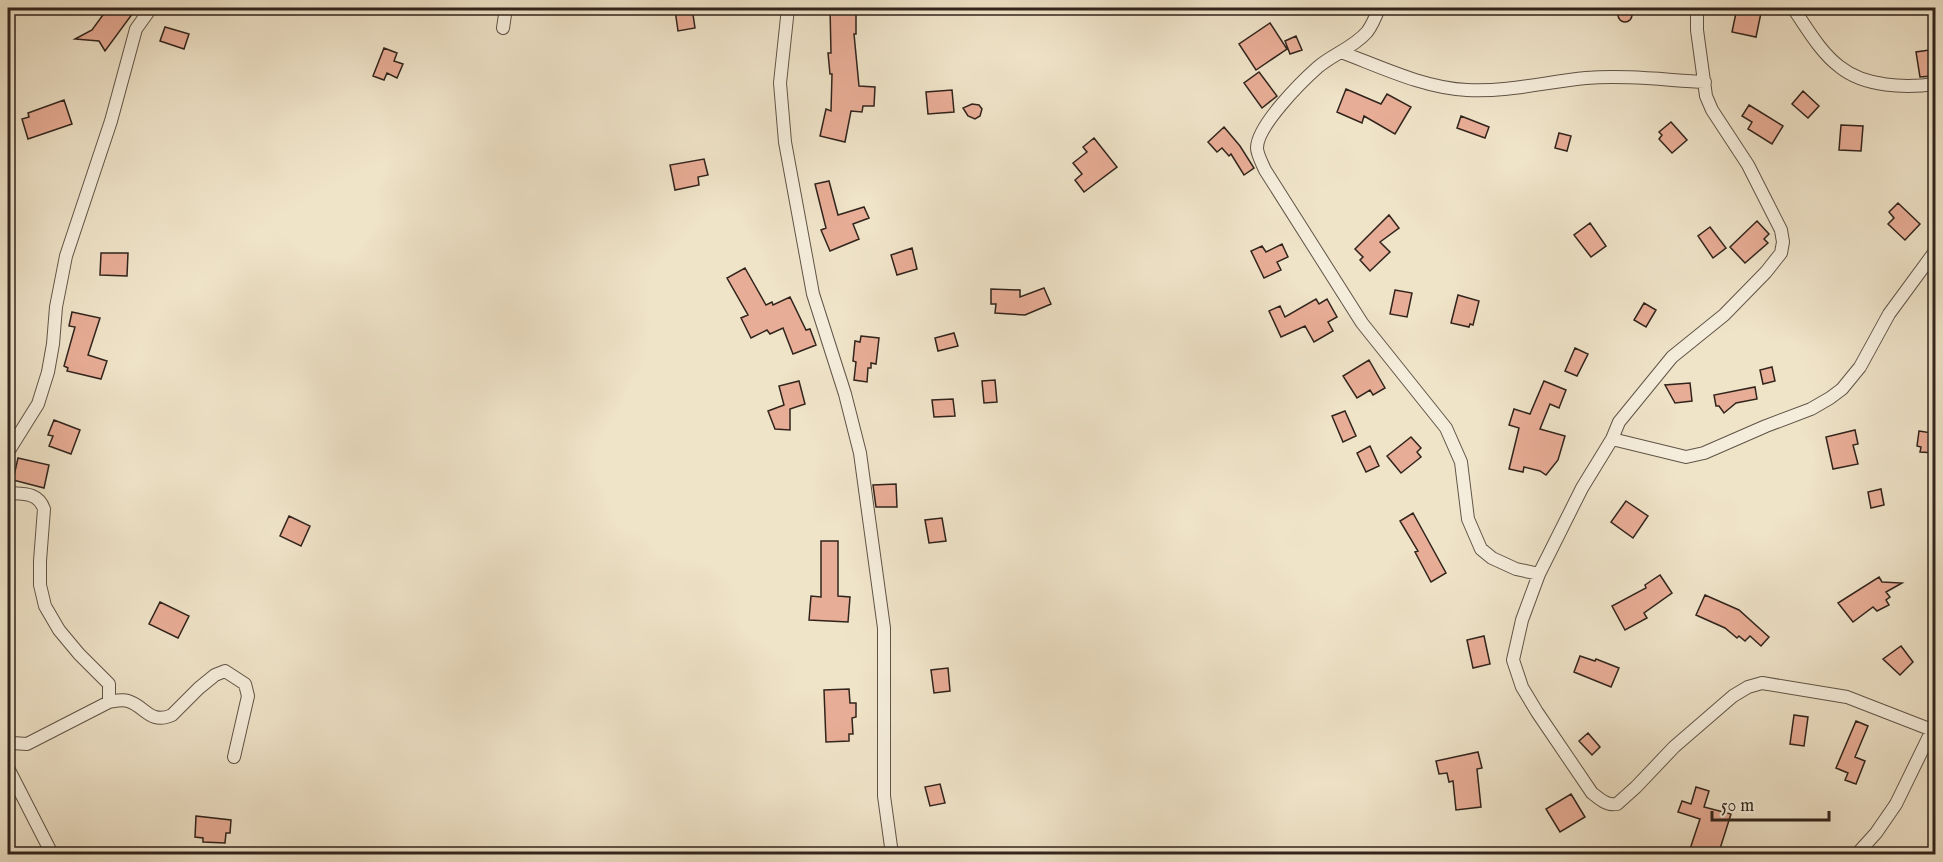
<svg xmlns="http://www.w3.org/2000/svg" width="1943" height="862" font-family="'IM FELL English',serif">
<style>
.building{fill:#e8ad96;stroke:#31241c;stroke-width:1.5}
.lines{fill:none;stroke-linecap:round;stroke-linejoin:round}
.street-casing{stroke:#605447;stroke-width:14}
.street{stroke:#f5eddb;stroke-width:12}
</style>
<rect width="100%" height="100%" fill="#efe3c8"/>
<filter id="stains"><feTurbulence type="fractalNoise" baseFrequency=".00333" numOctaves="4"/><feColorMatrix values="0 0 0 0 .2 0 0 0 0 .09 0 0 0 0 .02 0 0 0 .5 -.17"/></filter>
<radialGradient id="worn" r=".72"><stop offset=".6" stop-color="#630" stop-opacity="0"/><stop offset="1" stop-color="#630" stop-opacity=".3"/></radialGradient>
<path class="building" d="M1618 15a7 7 0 1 1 14 0a7 7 0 1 1-14 0Z
M 108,8 L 126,8 L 133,13 L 105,51 L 99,41 L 75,39 L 92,30 Z
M 692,8 L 695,28 L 678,31 L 675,10 Z
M 830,8 L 856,8 L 856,34 L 854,34 L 859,86 L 875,87 L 874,106 L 863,106 L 862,112 L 851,111 L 845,142 L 820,136 L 826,109 L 831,111 L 832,74 L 830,74 L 828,53 L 831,53 Z
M 1737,8 L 1762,8 L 1756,37 L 1732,32 Z
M 1270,23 L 1287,49 L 1256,70 L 1239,44 Z
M 165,27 L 189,34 L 184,49 L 160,41 Z
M 1296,36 L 1302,50 L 1290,54 L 1285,41 Z
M 384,48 L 397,53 L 394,61 L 403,64 L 397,78 L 387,73 L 384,80 L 373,76 Z
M 1929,50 L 1932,76 L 1920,77 L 1916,52 Z
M 1259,72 L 1277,96 L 1262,108 L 1244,83 Z
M 1346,89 L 1381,104 L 1387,94 L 1411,107 L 1395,134 L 1364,116 L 1362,123 L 1337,112 Z
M 952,90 L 954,112 L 928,114 L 926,92 Z
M 1803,91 L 1819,106 L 1808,118 L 1792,104 Z
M 64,100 L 72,124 L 28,139 L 22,119 L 29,117 L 28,113 Z
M 972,104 L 979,105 L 982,109 L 980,116 L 975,119 L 968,116 L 963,108 Z
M 1749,105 L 1783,126 L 1772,144 L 1748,129 L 1752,122 L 1742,116 Z
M 1461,116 L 1489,127 L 1485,138 L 1457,128 Z
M 1671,122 L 1687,140 L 1672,153 L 1659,139 L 1662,135 L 1659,132 Z
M 1841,125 L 1863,126 L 1861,151 L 1839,150 Z
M 1224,127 L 1240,146 L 1254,168 L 1244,175 L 1231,154 L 1229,156 L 1222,148 L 1217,152 L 1208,142 Z
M 1559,133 L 1571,136 L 1567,151 L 1555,148 Z
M 1094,138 L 1117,167 L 1084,192 L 1075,180 L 1082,174 L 1073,163 L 1087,152 L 1083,147 Z
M 704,159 L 708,175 L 698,177 L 699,185 L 675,190 L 670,165 Z
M 829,181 L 838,215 L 864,207 L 869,218 L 853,224 L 859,239 L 830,251 L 821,230 L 826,228 L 815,184 Z
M 1898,203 L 1920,224 L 1905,240 L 1888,224 L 1894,218 L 1889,212 Z
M 1389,215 L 1399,228 L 1380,242 L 1390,252 L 1370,271 L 1360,260 L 1363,257 L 1355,249 Z
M 1757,221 L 1769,234 L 1764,239 L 1768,243 L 1745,263 L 1730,247 Z
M 1590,223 L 1606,246 L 1591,257 L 1574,235 Z
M 1710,227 L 1726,248 L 1713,258 L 1698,236 Z
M 1282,244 L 1288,257 L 1277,262 L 1281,270 L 1264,278 L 1251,251 L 1262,246 L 1266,252 Z
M 912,248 L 917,269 L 897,275 L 891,255 Z
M 101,253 L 128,253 L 127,276 L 100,275 Z
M 745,268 L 766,305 L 772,302 L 773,305 L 790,297 L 806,330 L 810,329 L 816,345 L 793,354 L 783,328 L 770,334 L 767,330 L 751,338 L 741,318 L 748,315 L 727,278 Z
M 1044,288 L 1051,304 L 1025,315 L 995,313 L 996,304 L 991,304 L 991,289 L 1020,290 L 1020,297 Z
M 1395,290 L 1412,293 L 1407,317 L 1390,314 Z
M 1458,295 L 1479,301 L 1473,325 L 1470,324 L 1469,327 L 1451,323 Z
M 1316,299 L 1319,304 L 1327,299 L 1337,317 L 1328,322 L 1333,331 L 1314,342 L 1305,326 L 1281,337 L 1269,311 L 1280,306 L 1285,317 Z
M 1644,303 L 1656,310 L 1646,327 L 1634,320 Z
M 72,312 L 100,318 L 88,355 L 107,361 L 101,379 L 67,371 L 68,368 L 64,366 L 75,327 L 69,326 Z
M 954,333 L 958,346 L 938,351 L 935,338 Z
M 861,336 L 879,338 L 876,364 L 871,363 L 871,368 L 868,368 L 867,382 L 854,380 L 856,362 L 853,361 L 855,341 L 860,342 Z
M 1575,348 L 1588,354 L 1577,376 L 1565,371 Z
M 1369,360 L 1385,388 L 1373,395 L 1370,390 L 1357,398 L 1343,376 Z
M 1772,367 L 1775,381 L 1763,384 L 1760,370 Z
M 995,380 L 997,402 L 984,403 L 982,381 Z
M 799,381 L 805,404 L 790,409 L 790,430 L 775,429 L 768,411 L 784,405 L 779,386 Z
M 1544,381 L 1566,390 L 1559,408 L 1550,404 L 1540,429 L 1565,436 L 1558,460 L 1546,475 L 1540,471 L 1524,467 L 1523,472 L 1509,469 L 1519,428 L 1509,425 L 1514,409 L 1530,414 Z
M 1690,383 L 1692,401 L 1675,403 L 1665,385 Z
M 1755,387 L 1757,399 L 1736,403 L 1724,413 L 1719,406 L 1716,406 L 1714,395 Z
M 953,399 L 955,416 L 934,417 L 932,400 Z
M 1345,411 L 1356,436 L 1343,442 L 1332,416 Z
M 54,420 L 80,430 L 71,454 L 49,446 L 53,436 L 48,435 Z
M 1855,430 L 1858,444 L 1853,445 L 1858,464 L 1833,469 L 1826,437 Z
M 1919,431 L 1932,433 L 1931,437 L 1935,438 L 1935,453 L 1920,452 L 1921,447 L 1917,446 Z
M 1411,437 L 1421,448 L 1417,452 L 1421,457 L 1401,473 L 1387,456 Z
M 1370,446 L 1379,466 L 1366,472 L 1357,453 Z
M 18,458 L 49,465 L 44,488 L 13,480 Z
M 896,484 L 897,507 L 876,507 L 873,485 Z
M 1881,489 L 1884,505 L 1871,508 L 1868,492 Z
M 1626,501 L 1648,516 L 1633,538 L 1611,522 Z
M 1413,513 L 1446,573 L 1431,582 L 1415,552 L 1418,551 L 1400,521 Z
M 289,516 L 310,526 L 301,546 L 280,536 Z
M 942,518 L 946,541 L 929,543 L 925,520 Z
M 821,541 L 838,541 L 838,596 L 850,597 L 848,622 L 809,620 L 811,596 L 821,597 Z
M 1660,575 L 1672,593 L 1644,613 L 1647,618 L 1625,630 L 1612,606 L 1646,588 L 1645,585 Z
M 1879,577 L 1882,582 L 1902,583 L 1886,592 L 1890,597 L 1886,600 L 1889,605 L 1877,611 L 1873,607 L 1853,622 L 1838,603 Z
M 1705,595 L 1739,610 L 1769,637 L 1761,646 L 1750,636 L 1745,641 L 1739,636 L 1737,638 L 1725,628 L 1696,615 Z
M 160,602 L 189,616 L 178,638 L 149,624 Z
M 1484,636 L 1490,664 L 1473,668 L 1467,640 Z
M 1901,646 L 1913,662 L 1900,675 L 1883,659 Z
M 1580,656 L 1595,661 L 1596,659 L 1619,668 L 1611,687 L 1574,672 Z
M 948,668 L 950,691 L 934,693 L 931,670 Z
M 849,689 L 850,703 L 856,703 L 856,717 L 852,718 L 853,734 L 849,734 L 849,741 L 826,742 L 824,690 Z
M 1794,715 L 1808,717 L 1804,746 L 1790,744 Z
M 1856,721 L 1868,726 L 1855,757 L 1865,761 L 1856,784 L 1845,780 L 1848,773 L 1836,768 Z
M 1588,733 L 1600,747 L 1592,755 L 1579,741 Z
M 1478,752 L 1482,768 L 1477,769 L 1481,807 L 1456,810 L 1453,781 L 1449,782 L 1447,773 L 1439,774 L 1436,761 Z
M 940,784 L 945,803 L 930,806 L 925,787 Z
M 1696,787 L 1709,791 L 1704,807 L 1731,814 L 1718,855 L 1700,855 L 1701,852 L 1690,849 L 1700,819 L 1678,812 L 1682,801 L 1691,804 Z
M 1571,794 L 1585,817 L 1560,832 L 1546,809 Z
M 196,816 L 231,820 L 230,833 L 226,833 L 225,843 L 203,842 L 203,838 L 195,837 Z"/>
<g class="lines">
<defs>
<path id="street" d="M 788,8 L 780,83 L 785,142 L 813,294 L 845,394 L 860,453 L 884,628 L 884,796 L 892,854
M 1379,8 C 1376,16 1373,24 1367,32 C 1353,48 1333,54 1318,67 C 1301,82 1257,126 1257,148 C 1257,154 1262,163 1265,170 L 1362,323 L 1446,428 L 1461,462 L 1468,519 L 1481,549 L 1492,558 L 1516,569 L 1539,574
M 1697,8 L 1697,30 L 1706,96 L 1712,110 L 1748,165 L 1781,230 L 1783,242 L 1781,253 L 1766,272 L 1724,315 L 1672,357 L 1619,422 L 1612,439 L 1582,488 L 1539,574 L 1522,620 L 1513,660 L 1522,687 L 1537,712 L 1592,793 C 1600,799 1607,806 1617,804 L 1636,787 L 1674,747 L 1733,696 L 1748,687 L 1762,683 L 1847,697 L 1932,730
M 1793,8 C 1807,28 1820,52 1840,67 C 1865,87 1905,88 1936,84
M 503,28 L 506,8
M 1341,52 C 1381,67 1424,88 1467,90 C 1508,92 1546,82 1586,78 C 1626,75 1665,80 1705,82
M 1612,439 L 1686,457 L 1704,453 L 1766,426 L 1811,409 L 1830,398 L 1842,389 L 1860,367 L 1889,314 L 1936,250
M 8,452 L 38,404 L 48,372 L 53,344 L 56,307 L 66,256 L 111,121 L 136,29 L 151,8
M 8,493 C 23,494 38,492 44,509 L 40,561 L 40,585 L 45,606 L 59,630 L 79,654 L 109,684 L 109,702
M 8,741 L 12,743 L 27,744 L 109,702 C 115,701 122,699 128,701 C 145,706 150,725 172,715 L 199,688 L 215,675 L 225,671 L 245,684 L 248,696 L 234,757
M 8,768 L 52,854
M 1857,854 L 1876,833 L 1896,804 L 1935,724"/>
</defs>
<use href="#street" class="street-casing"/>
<use href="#street" class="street"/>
</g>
<rect width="1943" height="862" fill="none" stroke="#efe3c8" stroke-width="30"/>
<rect x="9" y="9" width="1925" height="844" fill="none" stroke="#31241c" stroke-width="3"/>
<rect x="15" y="15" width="1913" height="832" fill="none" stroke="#31241c" stroke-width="1.5"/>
<path d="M1712 811v9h117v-9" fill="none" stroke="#31241c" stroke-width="3"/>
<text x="1721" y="811" font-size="18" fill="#31241c" stroke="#f5eddb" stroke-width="4.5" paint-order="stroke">50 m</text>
<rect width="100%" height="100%" filter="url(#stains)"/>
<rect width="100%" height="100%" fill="url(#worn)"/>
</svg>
